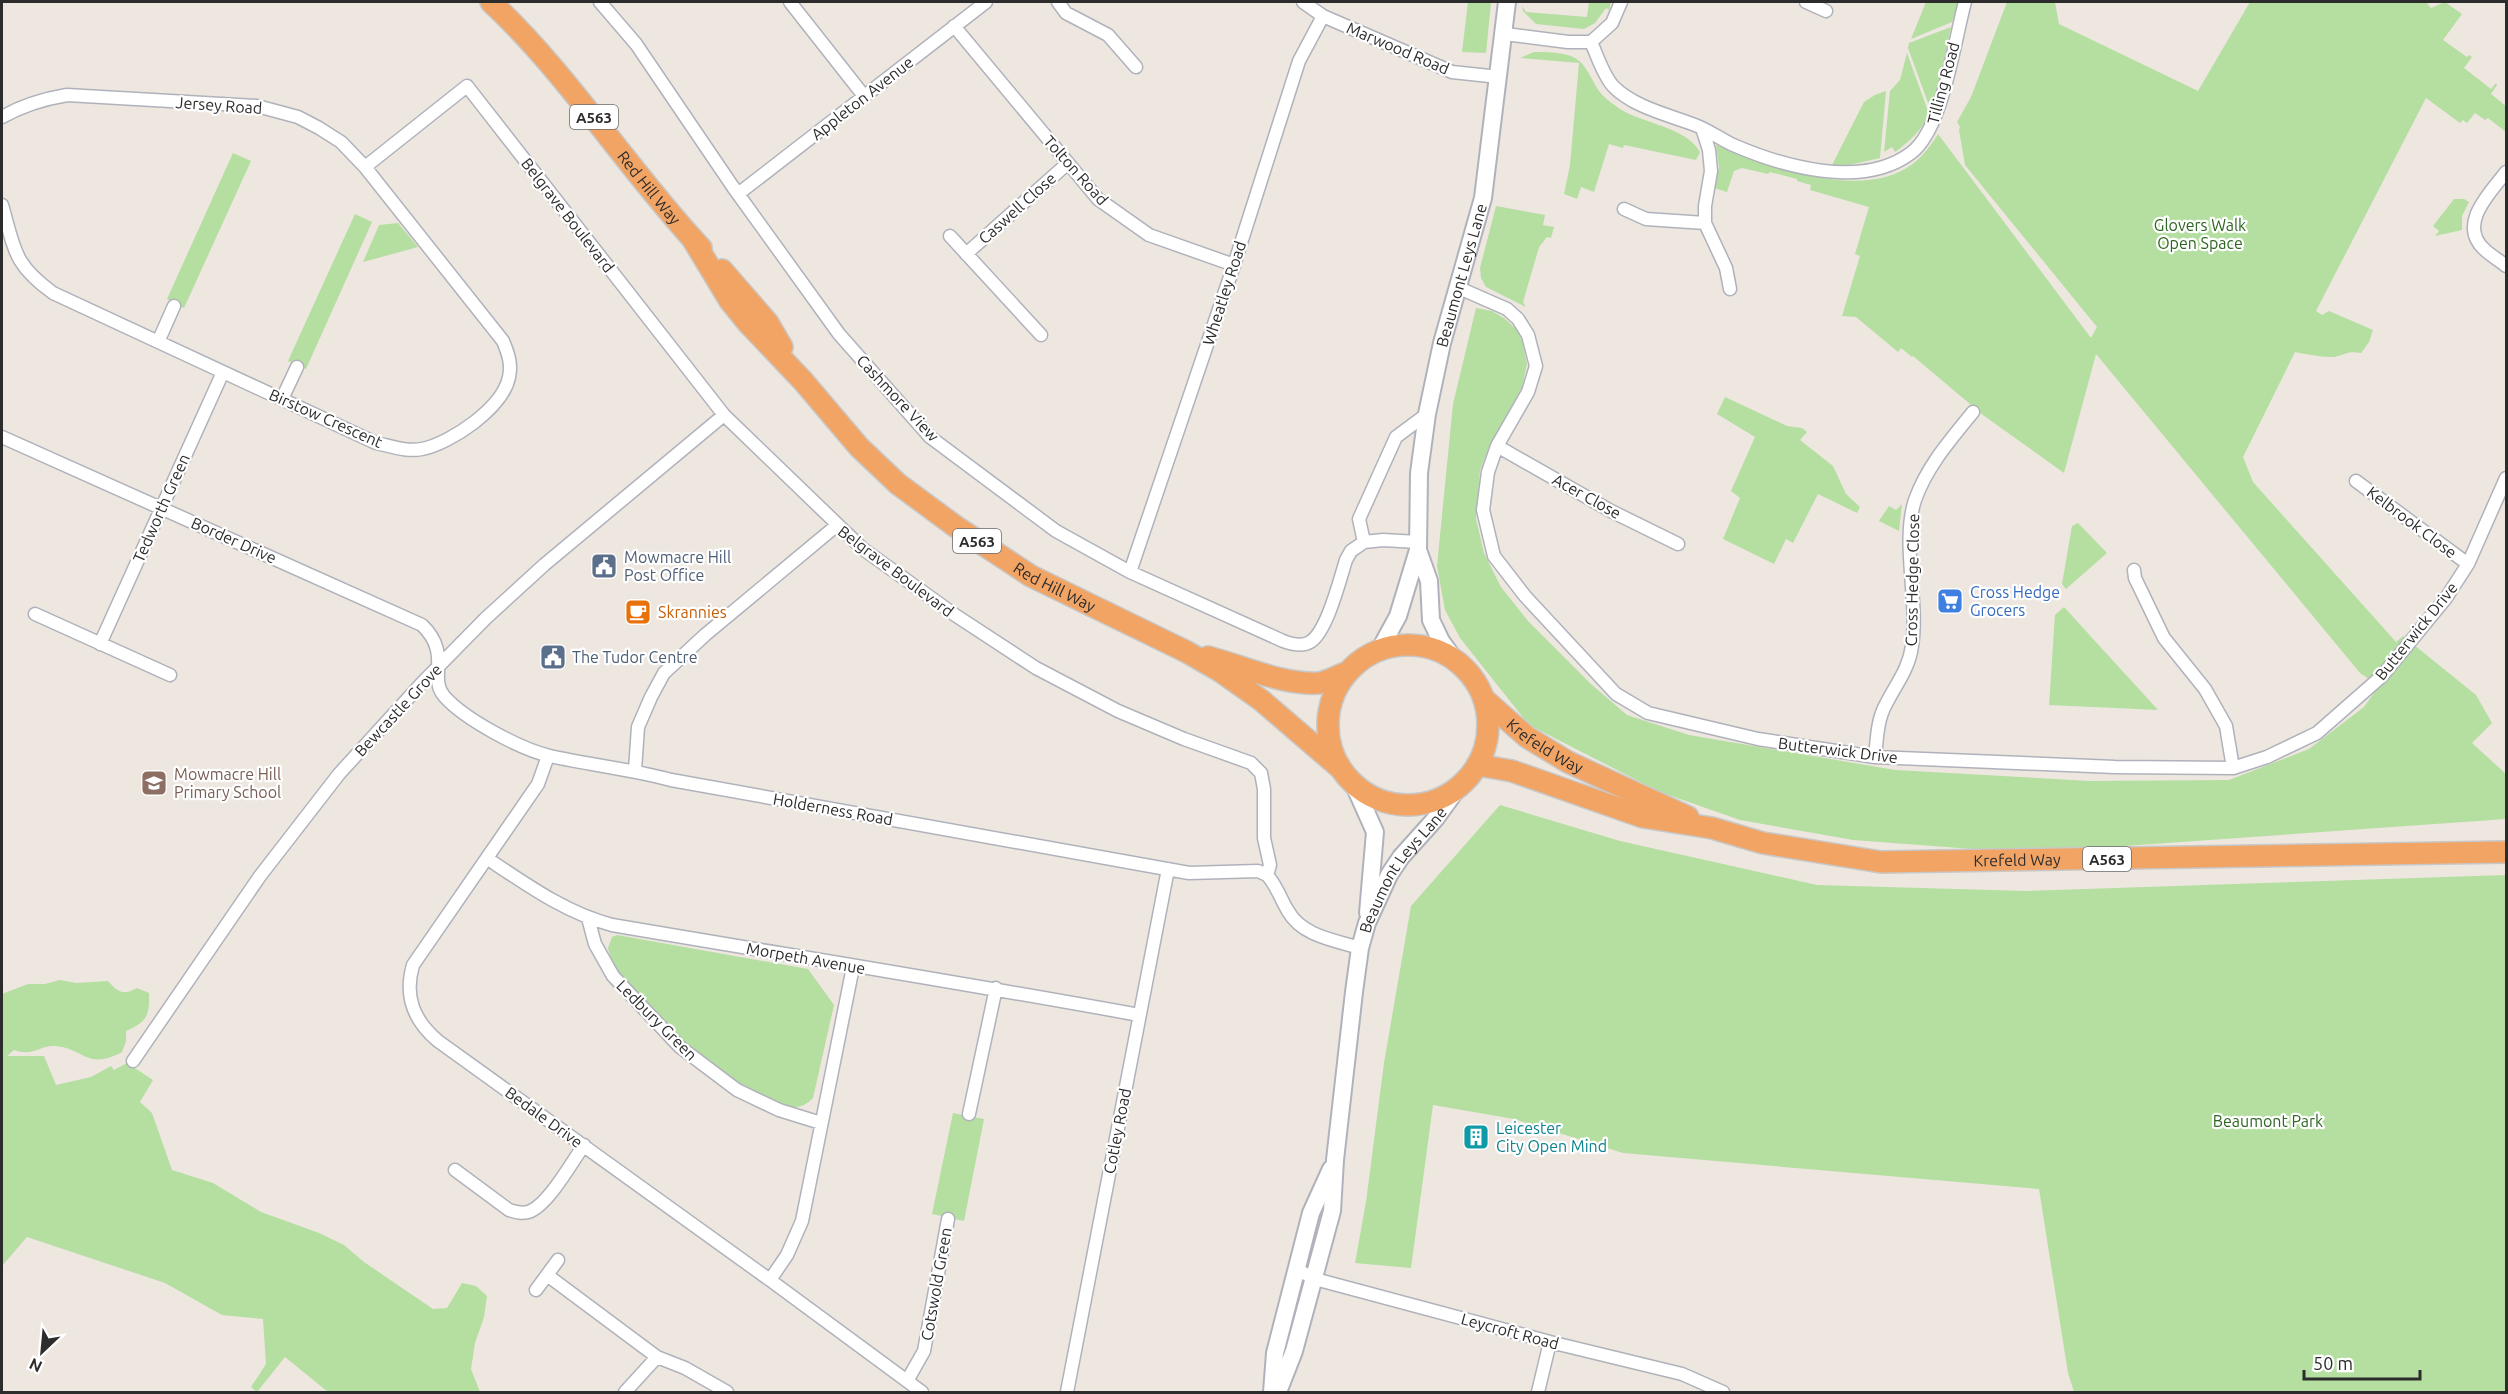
<svg xmlns="http://www.w3.org/2000/svg" width="2508" height="1394" font-family="Ubuntu,sans-serif">
<style>
.green{fill:#b5dea1}
.lines{fill:none;stroke-linecap:round;stroke-linejoin:round}
.street-casing{stroke:#b0b2bb;stroke-width:15}
.secondary-casing{stroke:#b0b2bb;stroke-width:20}
.highway-casing{stroke:#c8c8c8;stroke-width:24}
.street{stroke:#fff;stroke-width:12}
.secondary{stroke:#fff;stroke-width:16}
.highway{stroke:#f2a465;stroke-width:21}
.labels{text-anchor:middle;dominant-baseline:central;stroke-width:4.5;stroke-linejoin:round;paint-order:stroke}
.shield{fill:#fff;stroke:#6b6b6b;stroke-width:1.5}
.shield-label{font-size:15px;font-weight:bold;fill:#2c2c2c}
.street-label{font-size:16px;fill:#2c2c2c;stroke:#fff}
.park-label{font-size:16px;fill:#2e6521;stroke:#fff}
.service-label{font-size:16px;fill:#4e5e75;stroke:#fff;text-anchor:start}
.shop-label{font-size:16px;fill:#366cbe;stroke:#fff;text-anchor:start}
.food-label{font-size:16px;fill:#c56008;stroke:#fff;text-anchor:start}
.education-label{font-size:16px;fill:#785e54;stroke:#fff;text-anchor:start}
.culture-label{font-size:16px;fill:#0d838f;stroke:#fff;text-anchor:start}
</style>
<rect width="100%" height="100%" fill="#ede7e0"/>
<path class="green" d="M 1468,2 L 1491,3 L 1486,53 L 1462,52 Z
M 1589,2 L 1611,2 L 1609,10 L 1606,8 L 1595,23 L 1584,29 L 1536,24 L 1523,11 L 1522,6 L 1526,12 L 1587,17 Z
M 1926,2 L 1960,2 L 1952,22 L 1911,39 Z
M 2007,2 L 2055,2 L 2059,24 L 2198,91 L 2250,2 L 2426,2 L 2431,8 L 2445,2 L 2462,14 L 2443,40 L 2467,57 L 2469,55 L 2472,57 L 2464,68 L 2491,89 L 2496,83 L 2497,85 L 2491,94 L 2506,106 L 2506,132 L 2488,118 L 2485,120 L 2475,113 L 2467,123 L 2463,120 L 2460,123 L 2426,98 L 2316,311 L 2322,315 L 2329,311 L 2373,330 L 2369,342 L 2361,353 C 2348,351 2349,353 2338,356 C 2330,359 2305,354 2295,352 L 2243,457 L 2253,482 L 2396,642 L 2403,636 L 2476,695 L 2492,723 L 2472,743 L 2506,774 L 2506,819 L 2026,853 L 1853,840 L 1740,820 L 1660,792 L 1529,725 L 1460,638 L 1445,610 L 1437,566 L 1453,404 L 1476,308 L 1492,311 L 1504,318 L 1516,329 L 1522,340 L 1527,364 L 1522,387 L 1489,447 L 1480,470 L 1476,519 L 1484,553 L 1501,587 L 1528,621 L 1592,685 L 1627,715 L 1689,735 L 1895,770 L 2090,781 L 2229,780 L 2309,749 L 2364,707 L 2379,686 L 2360,673 L 2096,354 L 2064,473 L 1983,415 L 1913,356 L 1912,357 L 1901,348 L 1898,352 L 1856,317 L 1842,316 L 1860,256 L 1855,254 L 1869,207 L 1810,190 L 1811,185 L 1797,181 L 1797,179 L 1770,172 L 1768,174 L 1742,168 L 1734,171 L 1727,192 L 1714,188 L 1719,167 L 1716,145 C 1765,165 1848,196 1899,172 C 1917,164 1928,150 1938,134 L 2091,338 L 2097,327 L 1965,165 L 1959,130 L 1960,127 L 1957,122 L 1971,97 Z
M 1951,27 L 1942,71 L 1931,111 L 1908,48 L 1909,43 Z
M 1534,52 C 1546,52 1559,52 1571,56 C 1587,63 1590,78 1599,91 C 1604,98 1613,104 1620,109 C 1644,124 1686,127 1700,152 L 1696,160 L 1624,145 L 1623,148 L 1609,144 L 1594,192 L 1581,187 L 1577,199 L 1564,194 L 1570,165 L 1579,63 L 1520,58 Z
M 1907,53 L 1929,114 C 1922,130 1909,142 1895,152 L 1892,147 L 1884,152 L 1890,91 L 1900,80 Z
M 1886,91 L 1880,158 L 1849,165 L 1832,165 L 1864,102 L 1875,95 Z
M 233,153 L 251,161 L 184,308 L 167,299 Z
M 2454,199 L 2464,199 L 2469,202 L 2462,216 L 2462,230 L 2435,236 L 2439,231 L 2433,226 Z
M 1496,206 L 1545,215 L 1543,225 L 1554,227 L 1551,238 L 1547,237 L 1539,247 L 1523,302 L 1526,307 L 1486,287 L 1481,278 L 1480,268 Z
M 355,214 L 372,222 L 306,369 L 288,361 Z
M 398,223 L 418,247 L 363,262 L 379,225 Z
M 1725,397 L 1787,426 L 1802,428 L 1807,432 L 1800,440 L 1833,466 L 1846,494 L 1860,507 L 1857,513 L 1818,494 L 1793,543 L 1786,539 L 1774,564 L 1723,539 L 1740,498 L 1731,491 L 1755,437 L 1717,414 Z
M 1902,504 L 1899,531 L 1879,521 L 1889,506 L 1896,510 Z
M 2078,523 L 2107,553 L 2066,589 L 2062,584 L 2072,526 Z
M 2064,607 L 2158,710 L 2049,705 L 2055,615 Z
M 1500,805 L 1620,841 L 1817,885 L 2026,891 L 2506,875 L 2506,1392 L 2074,1392 L 2068,1373 L 2039,1189 L 1623,1153 L 1514,1119 L 1433,1105 L 1411,1268 L 1355,1263 L 1366,1202 L 1384,1063 L 1411,906 Z
M 617,935 L 808,969 L 834,1005 L 813,1098 C 806,1105 798,1109 788,1107 C 740,1098 618,997 608,948 L 612,937 Z
M 60,980 L 76,983 L 108,981 C 118,992 123,996 137,988 L 149,993 C 150,1015 147,1022 126,1031 L 126,1041 L 122,1052 C 87,1071 84,1048 55,1046 C 39,1045 34,1057 14,1050 L 7,1056 L 44,1056 L 56,1085 L 91,1077 L 111,1066 L 114,1070 L 127,1063 L 153,1080 L 140,1102 L 152,1113 L 172,1170 L 213,1183 L 261,1212 L 319,1233 L 344,1245 L 364,1262 L 433,1309 L 447,1308 L 462,1283 L 476,1286 L 487,1296 L 484,1317 L 475,1343 L 471,1369 L 480,1392 L 328,1392 L 285,1357 L 257,1392 L 251,1387 L 266,1364 L 263,1319 L 222,1315 L 165,1283 L 27,1237 L 2,1266 L 2,994 L 28,984 L 45,984 Z
M 953,1113 L 984,1119 L 964,1221 L 932,1214 Z"/>
<g class="lines">
<defs>
<path id="street" d="M 600,2 L 636,44 L 733,187 L 839,334 L 930,437 L 1056,531 L 1130,572 L 1283,641 C 1291,644 1302,647 1310,642 C 1327,632 1340,579 1346,560 L 1351,551 L 1364,542 L 1359,519 L 1396,437 L 1427,414
M 790,2 L 864,96
M 1058,2 L 1066,13 L 1108,35 L 1136,67
M 1303,2 L 1323,16 L 1452,72 L 1499,77
M 1806,2 L 1826,11
M 954,26 L 1098,199 L 1149,235 L 1234,265
M 1505,34 L 1568,42 L 1591,42 C 1597,55 1603,75 1613,86 C 1633,107 1669,115 1695,125 C 1708,130 1719,138 1731,144 C 1781,166 1862,190 1911,153 C 1943,129 1954,42 1965,2
M 1591,42 L 1612,23 L 1621,2
M 2,117 C 23,105 43,99 67,95 L 257,106 L 298,117 L 319,128 L 341,142 L 365,167 L 467,86 L 724,415 L 863,549 L 955,615 L 1036,668 L 1118,711 L 1184,739 L 1251,763 L 1261,773 L 1264,789 L 1264,838 L 1270,865 L 1267,875 C 1277,886 1280,898 1288,911 C 1302,936 1334,940 1360,948
M 1702,128 L 1709,150 L 1711,171 L 1705,206 L 1705,223 L 1726,268 L 1730,289
M 2506,172 C 2491,192 2457,224 2484,249 C 2490,255 2499,260 2506,266
M 738,194 L 986,2
M 2,205 C 15,250 13,264 53,293 L 376,443 C 391,446 406,452 422,449 C 451,443 503,408 509,377 C 512,364 508,353 503,341 L 365,167
M 1624,209 L 1646,219 L 1705,223
M 950,236 L 1041,335
M 966,254 L 1068,163
M 1459,288 L 1507,309 L 1518,319 L 1528,335 L 1536,366 L 1528,392 L 1497,446 L 1488,472 L 1483,510 L 1494,556 L 1525,596 L 1616,694 L 1648,713 L 1758,739 L 1875,757 L 2115,767 L 2233,768 L 2267,757 L 2317,733 L 2382,676 L 2446,598 L 2468,564 L 2506,478
M 158,342 L 174,306
M 282,399 L 297,367
M 2,437 L 422,625 C 452,654 428,677 444,696 C 464,719 520,749 550,756 C 590,765 631,769 671,780 L 1189,873 L 1258,871 L 1267,875
M 1497,446 L 1611,511 L 1678,544
M 2356,481 L 2468,564
M 1364,542 L 1383,540 L 1418,542
M 2134,570 L 2135,578 L 2164,638 L 2205,689 L 2226,726 L 2233,768
M 1130,572 L 1234,265 L 1299,61 L 1323,16
M 35,614 L 170,675
M 100,644 L 223,372
M 548,756 L 538,784 L 413,965 C 404,996 413,1020 438,1041 L 770,1280 L 922,1392
M 1875,757 C 1877,739 1877,720 1886,704 C 1896,684 1909,669 1912,646 C 1919,601 1901,542 1915,500 C 1927,466 1951,439 1973,412
M 635,770 L 638,727 L 651,697 L 664,673 L 705,635 L 836,526
M 488,859 C 527,885 566,913 612,925 C 788,955 964,983 1139,1015
M 588,918 L 595,944 L 613,976 L 680,1047 L 737,1090 L 779,1110 L 821,1123
M 133,1061 L 260,876 L 339,774 L 422,683 L 486,618 L 544,565 L 724,415
M 969,1114 L 996,988
M 455,1170 L 509,1210 C 516,1212 521,1214 528,1212 C 547,1207 572,1162 584,1145
M 1298,1270 L 1315,1279 L 1550,1342 L 1682,1374 L 1723,1392
M 547,1275 L 657,1357 L 685,1368 L 727,1392
M 770,1280 L 787,1255 L 802,1221 L 853,967
M 536,1290 L 558,1260
M 907,1381 L 924,1351 L 948,1219
M 625,1392 L 657,1357
M 1067,1392 L 1168,869
M 1538,1392 L 1550,1342"/>
<g id="secondary">
<path d="M 1418,550 L 1429,581 L 1431,620 L 1441,641 L 1454,659"/>
<path id="s1" d="M 1380,649 L 1398,616 L 1418,550 L 1419,473 L 1427,414 L 1442,343 L 1483,198 L 1507,2"/>
<path d="M 1354,785 L 1375,832 L 1368,913"/>
<path d="M 1272,1392 L 1275,1353 L 1311,1213 L 1331,1169"/>
<path id="s2" d="M 1278,1392 L 1294,1351 L 1332,1211 L 1335,1160 L 1354,992 L 1360,948 L 1367,923 L 1389,875 L 1401,857 L 1436,818 L 1457,789"/>
</g>
<g id="highway">
<path id="s3" d="M 491,2 C 570,76 627,169 701,248"/>
<path id="s4" d="M 692,238 L 730,301 L 747,322 L 803,381 L 859,447 L 898,484 L 955,526 L 1031,576 L 1187,652 L 1220,671 L 1261,700 L 1339,767"/>
<path d="M 722,270 L 768,323 L 782,347"/>
<circle cx="1408" cy="725" r="80"/>
<path d="M 1208,657 C 1243,666 1282,685 1319,683 C 1327,682 1337,676 1346,673"/>
<path id="s5" d="M 1485,700 L 1527,737 L 1568,762 L 1688,817"/>
<path id="s6" d="M 1478,765 L 1512,771 L 1643,817 L 1712,828 L 1763,843 L 1881,862 L 2506,852"/>
</g>
</defs>
<use href="#street" class="street-casing"/>
<use href="#secondary" class="secondary-casing"/>
<use href="#highway" class="highway-casing"/>
<use href="#street" class="street"/>
<use href="#secondary" class="secondary"/>
<use href="#highway" class="highway"/>
</g>
<defs>
<symbol id="civic-square" viewBox="-11 -11 22 22"><rect x="-9" y="-9" width="18" height="18" rx="4" fill="#5c6f8a" stroke="#fff"/><path d="M-.6-6.5H3V-4.5H.6V-3L4-1V1h2V6H-6V1h2V-1L-.6-3ZM-1.2 2.5V6h2.4V2.5Z" fill="#fff"/></symbol>
<symbol id="supermarket-square" viewBox="-11 -11 22 22"><rect x="-9" y="-9" width="18" height="18" rx="4" fill="#3f7fe0" stroke="#fff"/><path d="M-6-5.5h2.5l.6 2H6L4.5 2H-2.5L-4.4-4H-6ZM-1.5 3.2a1.3 1.3 0 1 0 .1 0ZM3 3.2a1.3 1.3 0 1 0 .1 0Z" fill="#fff"/></symbol>
<symbol id="cafe-square" viewBox="-11 -11 22 22"><rect x="-9" y="-9" width="18" height="18" rx="4" fill="#e8710a" stroke="#fff"/><path d="M-5.5-4.5H6V0H3Q3 3.5 0 3.5H-2.5Q-5.5 3.5-5.5 0ZM3-3.2v2h1.7v-2ZM-6 4.5H4V6H-6Z" fill="#fff"/></symbol>
<symbol id="school-square" viewBox="-11 -11 22 22"><rect x="-9" y="-9" width="18" height="18" rx="4" fill="#8d6e63" stroke="#fff"/><path d="M0-5L7-2L0 1L-7-2ZM-4 1L0 2.5L4 1V4Q0 6-4 4Z" fill="#fff"/></symbol>
<symbol id="building-square" viewBox="-11 -11 22 22"><rect x="-9" y="-9" width="18" height="18" rx="4" fill="#0f9aa8" stroke="#fff"/><path d="M-4-6H4V6H1V3H-1V6H-4ZM-2.5-4.3h1.7v1.8h-1.7ZM.8-4.3h1.7v1.8H.8ZM-2.5-1h1.7V.8h-1.7ZM.8-1h1.7V.8H.8Z" fill="#fff"/></symbol>
</defs>
<g fill-rule="evenodd">
<use href="#civic-square" x="589" y="551" width="30" height="30"/>
<use href="#supermarket-square" x="1935" y="586" width="30" height="30"/>
<use href="#cafe-square" x="623" y="597" width="30" height="30"/>
<use href="#civic-square" x="538" y="642" width="30" height="30"/>
<use href="#school-square" x="139" y="768" width="30" height="30"/>
<use href="#building-square" x="1461" y="1122" width="30" height="30"/>
</g>
<g class="labels">
<g class="shield">
<rect x="570" y="105" width="48" height="24" rx="4.5"/>
<rect x="953" y="529" width="48" height="24" rx="4.5"/>
<rect x="2083" y="847" width="48" height="24" rx="4.5"/>
</g>
<g class="shield-label">
<text x="594" y="117">A563</text>
<text x="977" y="541">A563</text>
<text x="2107" y="859">A563</text>
</g>
<g class="street-label">
<text transform="translate(1398 48) rotate(23)">Marwood Road</text>
<text transform="translate(1943 83) rotate(-75)">Tilling Road</text>
<text transform="translate(862 98) rotate(-38)">Appleton Avenue</text>
<text transform="translate(219 105) rotate(4)">Jersey Road</text>
<text transform="translate(1076 170) rotate(48)">Tolton Road</text>
<text stroke="none"><textPath href="#s3" startOffset="244">Red Hill Way</textPath></text>
<text transform="translate(1017 208) rotate(-42)">Caswell Close</text>
<text transform="translate(568 215) rotate(52)">Belgrave Boulevard</text>
<text stroke="none"><textPath href="#s1" startOffset="386">Beaumont Leys Lane</textPath></text>
<text transform="translate(1224 293) rotate(-72)">Wheatley Road</text>
<text transform="translate(898 398) rotate(47)">Cashmore View</text>
<text transform="translate(326 418) rotate(24)">Birstow Crescent</text>
<text transform="translate(1587 496) rotate(29)">Acer Close</text>
<text transform="translate(161 508) rotate(-66)">Tedworth Green</text>
<text transform="translate(2412 522) rotate(37)">Kelbrook Close</text>
<text transform="translate(234 540) rotate(24)">Border Drive</text>
<text transform="translate(896 571) rotate(37)">Belgrave Boulevard</text>
<text transform="translate(1912 580) rotate(-89)">Cross Hedge Close</text>
<text stroke="none"><textPath href="#s4" startOffset="510">Red Hill Way</textPath></text>
<text transform="translate(2416 631) rotate(-51)">Butterwick Drive</text>
<text transform="translate(398 710) rotate(-47)">Bewcastle Grove</text>
<text stroke="none"><textPath href="#s5" startOffset="76">Krefeld Way</textPath></text>
<text transform="translate(1838 750) rotate(7)">Butterwick Drive</text>
<text transform="translate(833 809) rotate(10)">Holderness Road</text>
<text stroke="none"><textPath href="#s2" startOffset="544">Beaumont Leys Lane</textPath></text>
<text stroke="none"><textPath href="#s6" startOffset="552">Krefeld Way</textPath></text>
<text transform="translate(806 958) rotate(10)">Morpeth Avenue</text>
<text transform="translate(657 1020) rotate(45)">Ledbury Green</text>
<text transform="translate(544 1117) rotate(36)">Bedale Drive</text>
<text transform="translate(1117 1131) rotate(-79)">Cotley Road</text>
<text transform="translate(936 1284) rotate(-80)">Cotswold Green</text>
<text transform="translate(1510 1331) rotate(15)">Leycroft Road</text>
</g>
<g class="park-label">
<text x="2200" y="225">Glovers Walk<tspan x="2200" dy="18">Open Space</tspan></text>
<text x="2268" y="1121">Beaumont Park</text>
</g>
<g class="service-label">
<text x="624" y="557">Mowmacre Hill<tspan x="624" dy="18">Post Office</tspan></text>
<text x="572" y="657">The Tudor Centre</text>
</g>
<g class="shop-label">
<text x="1970" y="592">Cross Hedge<tspan x="1970" dy="18">Grocers</tspan></text>
</g>
<g class="food-label">
<text x="658" y="612">Skrannies</text>
</g>
<g class="education-label">
<text x="174" y="774">Mowmacre Hill<tspan x="174" dy="18">Primary School</tspan></text>
</g>
<g class="culture-label">
<text x="1496" y="1128">Leicester<tspan x="1496" dy="18">City Open Mind</tspan></text>
</g>
</g>
<rect width="2508" height="1394" fill="none" stroke="#2c2c2c" stroke-width="6"/>
<g transform="translate(42 1352) rotate(206)" stroke="#ffffff" stroke-width="4.5" paint-order="stroke">
<path d="M0-4.5L10 22L0 15L-10 22Z" fill="#2c2c2c"/>
<text y="-9" font-size="16" font-weight="bold" text-anchor="middle" fill="#2c2c2c">N</text>
</g>
<path d="M2304 1370v9h116v-9" fill="none" stroke="#2c2c2c" stroke-width="3"/>
<text x="2313" y="1370" font-size="18" fill="#2c2c2c" stroke="#ffffff" stroke-width="4.5" paint-order="stroke">50 m</text>
</svg>
